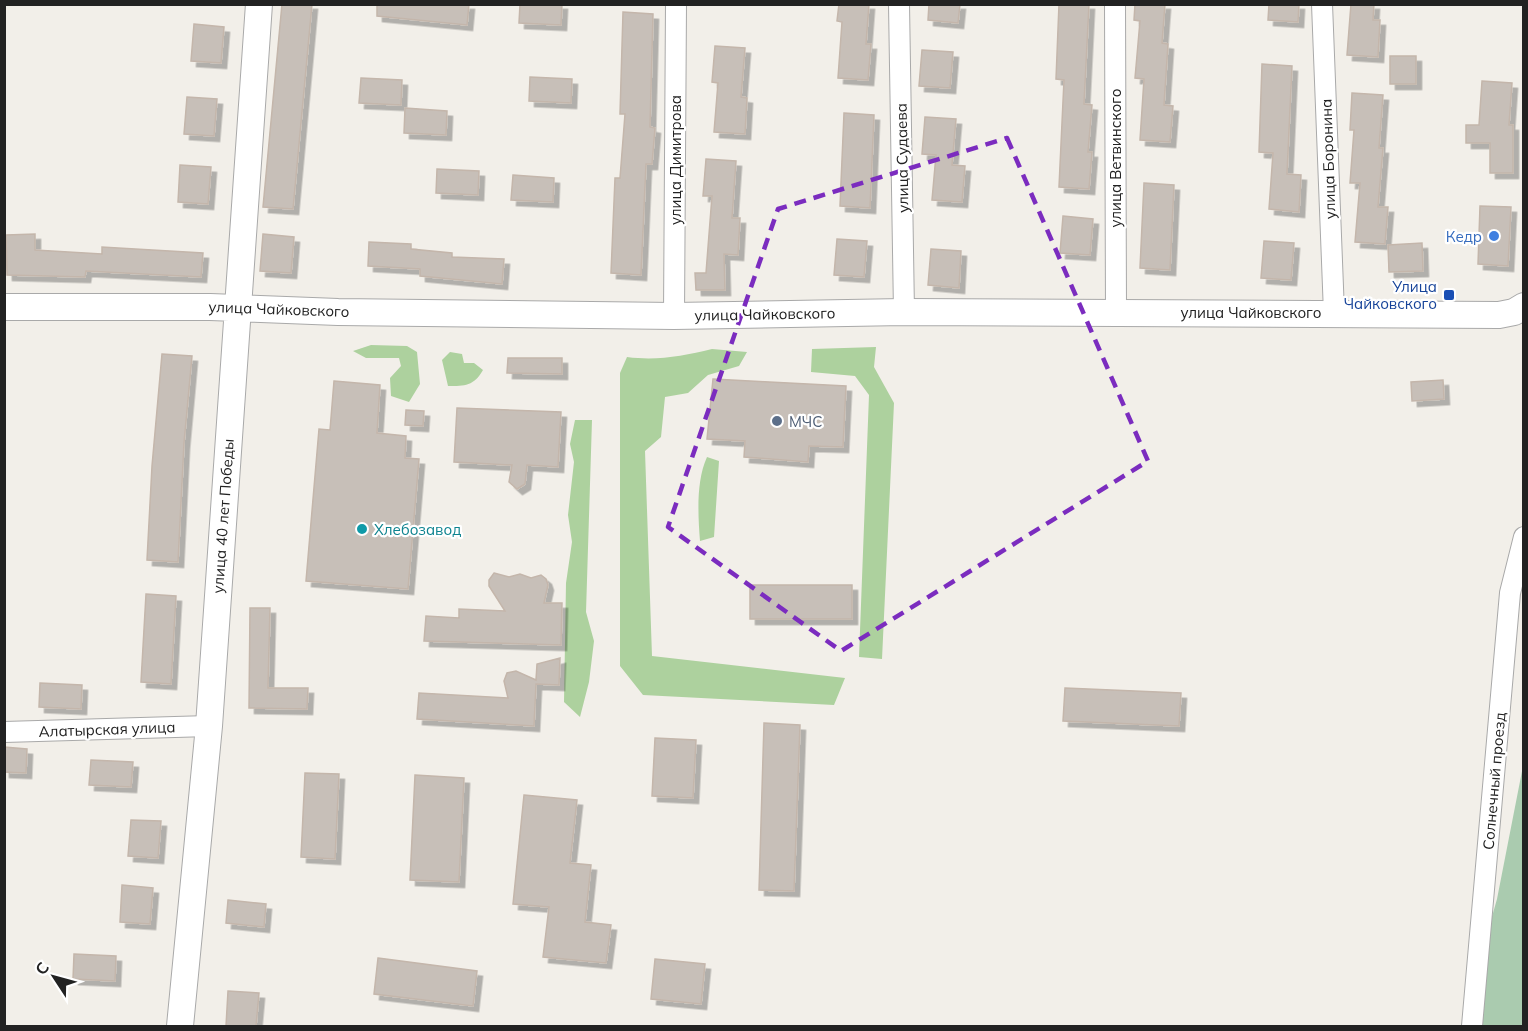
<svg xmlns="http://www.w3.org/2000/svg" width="1528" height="1031" font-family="Mulish,sans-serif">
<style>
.forest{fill:#add19e}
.cemetery{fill:#aacbaf}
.building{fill:#c7bfb8;stroke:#c4b6ab;stroke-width:1.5;filter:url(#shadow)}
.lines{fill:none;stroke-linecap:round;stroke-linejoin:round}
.minor-casing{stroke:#a9a9a9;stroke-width:22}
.tertiary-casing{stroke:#a9a9a9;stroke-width:28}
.minor{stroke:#fff;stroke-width:20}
.tertiary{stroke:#fff;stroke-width:26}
.marked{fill:none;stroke:#7b2cbf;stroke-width:4.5;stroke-dasharray:12 8;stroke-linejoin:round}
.shop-dot{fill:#3f7fe0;stroke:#fff;stroke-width:2}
.transit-dot{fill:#1a4fb4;stroke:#fff;stroke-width:2}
.service-dot{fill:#5c6f8a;stroke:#fff;stroke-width:2}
.culture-dot{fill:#0f9aa8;stroke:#fff;stroke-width:2}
.labels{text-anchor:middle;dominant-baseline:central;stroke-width:4.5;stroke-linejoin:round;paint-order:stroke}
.street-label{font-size:15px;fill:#222;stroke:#fff}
.shop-label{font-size:15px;fill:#366cbe;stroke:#fff;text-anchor:end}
.transit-label{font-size:15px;fill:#164399;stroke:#fff;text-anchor:end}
.service-label{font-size:15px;fill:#4e5e75;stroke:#fff;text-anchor:start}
.culture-label{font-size:15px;fill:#0d838f;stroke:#fff;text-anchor:start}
</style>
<defs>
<filter id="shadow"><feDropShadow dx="5.5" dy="5.5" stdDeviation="0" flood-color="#0004"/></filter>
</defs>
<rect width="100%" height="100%" fill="#f2efe9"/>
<path class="forest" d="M 371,345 L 407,346 L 417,352 L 420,384 L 409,402 L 391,396 L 390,378 L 401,366 L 399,358 L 366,358 L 353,351 Z
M 876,347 L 874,367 L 894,403 L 882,659 L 859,657 L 869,395 L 855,376 L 811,372 L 812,349 Z
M 712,349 L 747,352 L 739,366 L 708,375 L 688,393 L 665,397 L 661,437 L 645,451 L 652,656 L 845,678 L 834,705 L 643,695 L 620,666 L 620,373 L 627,357 C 657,361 683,356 712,349 Z
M 450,352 L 462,354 L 464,363 L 474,363 L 483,370 C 474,386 465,386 448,386 L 442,360 Z
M 575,420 L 592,420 L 586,612 L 594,641 L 589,682 L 580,717 L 564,702 L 566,583 L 572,542 L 568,515 L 574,462 L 570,444 Z
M 707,457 L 719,461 L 714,537 L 700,541 C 698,515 696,481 707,457 Z"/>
<path class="cemetery" d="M 1523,766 L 1523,1026 L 1461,1026 L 1497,899 Z"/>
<path class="building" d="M 282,4 L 312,4 L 293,209 L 263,207 Z
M 377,4 L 469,4 L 467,25 L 377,16 Z
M 520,4 L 562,4 L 561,25 L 519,23 Z
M 839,4 L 869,4 L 866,44 L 871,44 L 868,80 L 838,78 L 842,22 L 837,21 Z
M 929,4 L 960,4 L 958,23 L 928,20 Z
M 1059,4 L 1089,4 L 1084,104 L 1092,105 L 1088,152 L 1092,152 L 1089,189 L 1059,187 L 1064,80 L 1056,79 Z
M 1135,4 L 1165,4 L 1162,43 L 1168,44 L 1164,105 L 1173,106 L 1170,142 L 1140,140 L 1144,79 L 1135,78 L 1140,21 L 1134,20 Z
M 1269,4 L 1299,4 L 1298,22 L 1268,20 Z
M 1351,4 L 1374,4 L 1373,20 L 1380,20 L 1378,57 L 1347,55 Z
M 623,12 L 653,14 L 650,127 L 655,128 L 652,164 L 646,164 L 641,275 L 611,273 L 615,178 L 620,178 L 625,114 L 620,114 Z
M 194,24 L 224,27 L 221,63 L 191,61 Z
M 715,46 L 745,48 L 741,97 L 747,98 L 745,134 L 714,132 L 718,83 L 712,82 Z
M 922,50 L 953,52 L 950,88 L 919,86 Z
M 1390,56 L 1416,56 L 1416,84 L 1390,84 Z
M 1262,64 L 1292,66 L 1287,174 L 1301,175 L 1299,212 L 1269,209 L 1273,153 L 1259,152 Z
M 530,77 L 572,79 L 571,103 L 529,101 Z
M 361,78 L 402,80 L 401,105 L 359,103 Z
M 1482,81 L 1512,83 L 1509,125 L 1513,125 L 1513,173 L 1490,173 L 1490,143 L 1466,143 L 1466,125 L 1479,125 Z
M 1352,93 L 1383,95 L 1379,148 L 1383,148 L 1378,207 L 1388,207 L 1385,244 L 1355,242 L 1360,183 L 1350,183 L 1354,130 L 1350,130 Z
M 187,97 L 217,99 L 214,136 L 184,134 Z
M 405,108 L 447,111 L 446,135 L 404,133 Z
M 844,113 L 874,115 L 870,208 L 840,206 Z
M 925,117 L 956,119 L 952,165 L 965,166 L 962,202 L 932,200 L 936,155 L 922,154 Z
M 706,159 L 736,161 L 732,218 L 740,218 L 738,255 L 724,254 L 725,290 L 696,290 L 695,273 L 706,273 L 712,196 L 703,196 Z
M 180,165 L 211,167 L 208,204 L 178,202 Z
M 437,169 L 479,171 L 478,195 L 436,193 Z
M 513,175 L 554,178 L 553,202 L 511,200 Z
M 1144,183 L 1174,185 L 1170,270 L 1140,268 Z
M 1480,206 L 1511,207 L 1508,266 L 1478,264 Z
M 1063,216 L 1093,219 L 1090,255 L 1060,253 Z
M 35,234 L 35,250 L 102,254 L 102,247 L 203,253 L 201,277 L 86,271 L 85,277 L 7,275 L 6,235 Z
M 263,234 L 294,237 L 291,273 L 260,271 Z
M 837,239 L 867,241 L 864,277 L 834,275 Z
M 1264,241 L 1294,243 L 1291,280 L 1261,278 Z
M 369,242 L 411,244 L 411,249 L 452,253 L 452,257 L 504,259 L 502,284 L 420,276 L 420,269 L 368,266 Z
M 1422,243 L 1423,271 L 1389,272 L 1388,245 Z
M 931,249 L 961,251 L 959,288 L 928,285 Z
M 162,354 L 192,356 L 184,443 L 178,562 L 147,560 L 152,466 Z
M 508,358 L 562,358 L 562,374 L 507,373 Z
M 713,379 L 846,386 L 843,447 L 809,446 L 808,462 L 744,457 L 745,441 L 707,439 Z
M 1443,380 L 1444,399 L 1412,401 L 1411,382 Z
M 334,381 L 380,385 L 377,433 L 406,436 L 405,458 L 419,459 L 408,589 L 306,581 L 319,429 L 330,430 Z
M 457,408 L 561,412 L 558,467 L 527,465 L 525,484 L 517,489 L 509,482 L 512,465 L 454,462 Z
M 406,410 L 424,411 L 423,426 L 405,425 Z
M 494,573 L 509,577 L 520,574 L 531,578 L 541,575 L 546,579 L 548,585 L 544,603 L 562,603 L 561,645 L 424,641 L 426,616 L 459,618 L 459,609 L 505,611 L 489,586 L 489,580 Z
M 750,585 L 852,585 L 852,619 L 750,619 Z
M 146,594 L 176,596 L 171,684 L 141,682 Z
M 250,608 L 270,608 L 268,688 L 308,688 L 307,709 L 249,708 Z
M 560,658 L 559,685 L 536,684 L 534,726 L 417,719 L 419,693 L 508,698 L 504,681 L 507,673 L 516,671 L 536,680 L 537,664 Z
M 40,683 L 82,685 L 81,709 L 39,707 Z
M 1065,688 L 1181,693 L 1179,726 L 1063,721 Z
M 764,723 L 800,725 L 794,891 L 759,890 Z
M 655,738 L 696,740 L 693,798 L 652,796 Z
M 4,747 L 27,749 L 26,773 L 4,772 Z
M 91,760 L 133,762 L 131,787 L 89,785 Z
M 305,773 L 339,774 L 335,859 L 301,857 Z
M 415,775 L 464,778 L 459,882 L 410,880 Z
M 524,795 L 577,800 L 570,863 L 591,865 L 585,922 L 611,925 L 606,963 L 543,957 L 549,907 L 513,904 Z
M 131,820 L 161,821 L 158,858 L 128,856 Z
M 122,885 L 153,888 L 150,924 L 120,922 Z
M 228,900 L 266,904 L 264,927 L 226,923 Z
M 74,954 L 116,956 L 115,981 L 73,979 Z
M 378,958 L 477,971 L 473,1006 L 374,994 Z
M 655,959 L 705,964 L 701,1004 L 651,999 Z
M 228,991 L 259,993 L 256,1026 L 226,1026 Z"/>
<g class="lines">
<defs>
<path id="minor" d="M 899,4 L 904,312
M 1115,4 L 1116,312
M 1322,4 L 1334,313
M 674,316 L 676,4
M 4,732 L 209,726
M 1472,1026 L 1510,593 L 1524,537"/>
<path id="tertiary" d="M 4,307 L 210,307 L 338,312 L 674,316 L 904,312 L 1499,315 L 1514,312 L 1524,306
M 180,1026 L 209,726 L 259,4"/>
</defs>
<use href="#minor" class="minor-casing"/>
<use href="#tertiary" class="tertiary-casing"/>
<use href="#minor" class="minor"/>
<use href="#tertiary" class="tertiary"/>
</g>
<path class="marked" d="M 1007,138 L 1148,461 L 841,651 L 668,527 L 778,209 Z"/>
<circle class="shop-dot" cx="1494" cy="236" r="6"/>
<rect class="transit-dot" x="1443" y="289" width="12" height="12" rx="3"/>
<circle class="service-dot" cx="777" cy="421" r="6"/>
<circle class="culture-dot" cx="362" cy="529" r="6"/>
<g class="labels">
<g class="street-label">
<text transform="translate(902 158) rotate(-91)">улица Судаева</text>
<text transform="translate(1115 158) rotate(-90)">улица Ветвинского</text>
<text transform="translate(1328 159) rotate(-92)">улица Боронина</text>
<text transform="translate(675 160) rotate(-90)">улица Димитрова</text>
<text transform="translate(279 309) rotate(2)">улица Чайковского</text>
<text x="1251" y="312">улица Чайковского</text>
<text transform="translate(765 314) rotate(-1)">улица Чайковского</text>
<text transform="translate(223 516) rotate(-86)">улица 40 лет Победы</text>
<text transform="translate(107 729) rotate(-2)">Алатырская улица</text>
<text transform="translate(1494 781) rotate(-85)">Солнечный проезд</text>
</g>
<g class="shop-label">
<text x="1482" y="236">Кедр</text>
</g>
<g class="transit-label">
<text x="1437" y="286">Улица<tspan x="1437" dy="17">Чайковского</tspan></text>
</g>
<g class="service-label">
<text x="789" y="421">МЧС</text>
</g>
<g class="culture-label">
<text x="374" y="529">Хлебозавод</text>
</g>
</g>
<rect width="1528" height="1031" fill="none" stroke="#222222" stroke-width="12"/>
<g transform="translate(54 977) rotate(306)" stroke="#ffffff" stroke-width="4.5" paint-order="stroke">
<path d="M0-4.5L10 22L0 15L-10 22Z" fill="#222222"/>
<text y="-9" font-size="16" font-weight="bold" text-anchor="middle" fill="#222222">С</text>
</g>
</svg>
